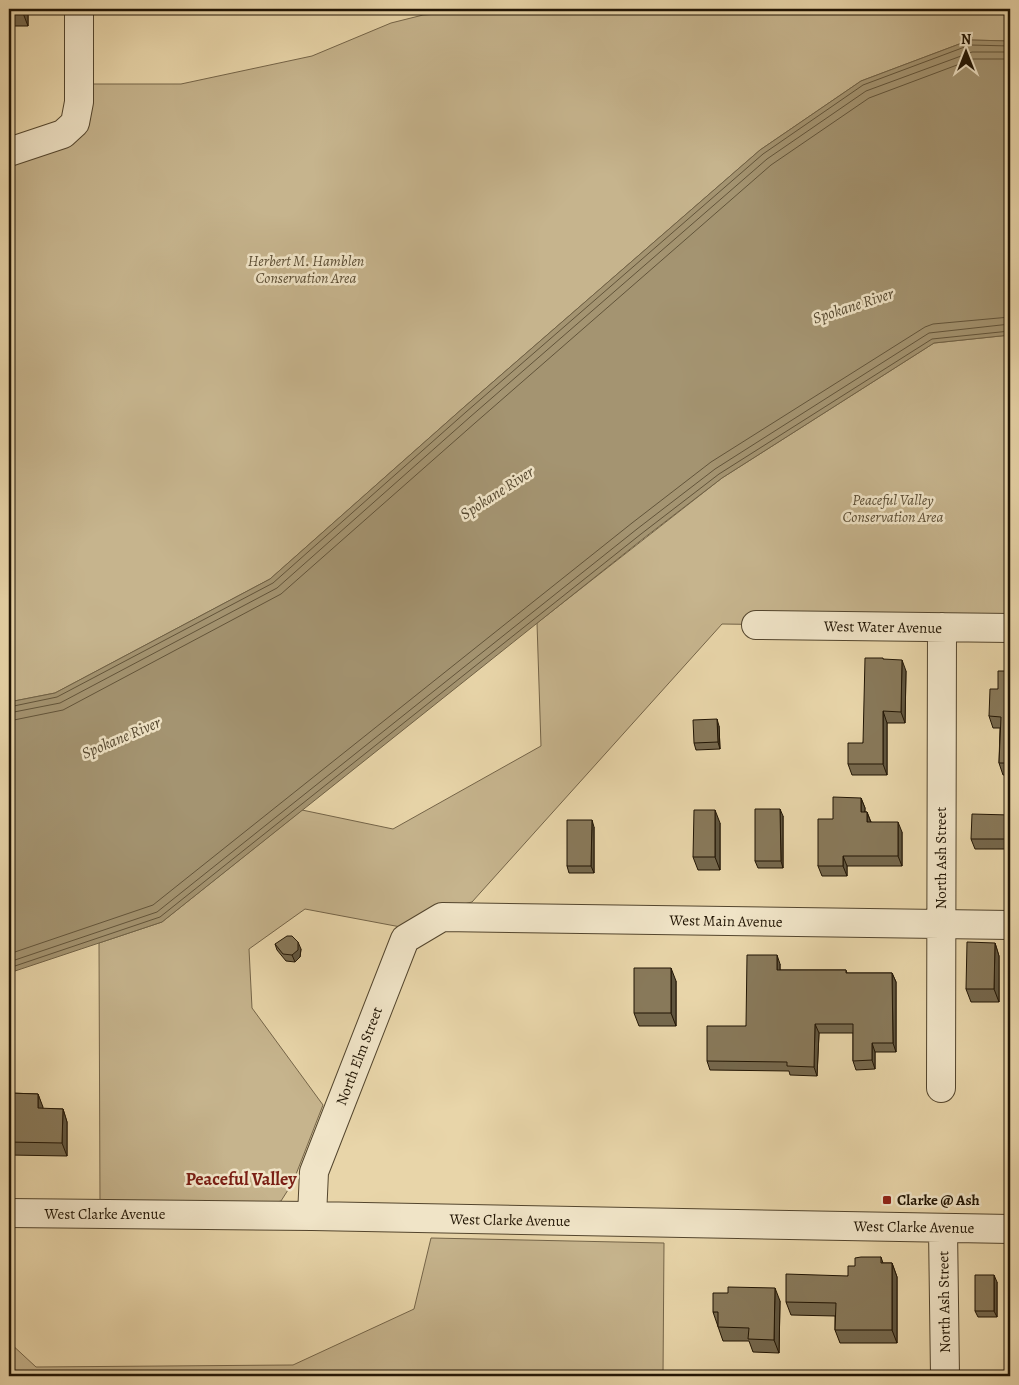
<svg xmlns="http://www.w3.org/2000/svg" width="1019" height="1385" font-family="Alegreya,serif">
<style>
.green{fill:#c6b48d;stroke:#746448}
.water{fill:#a49471;stroke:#706145}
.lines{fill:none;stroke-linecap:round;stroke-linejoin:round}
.shore{stroke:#62543a;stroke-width:1}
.minor-casing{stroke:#53452d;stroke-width:30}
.minor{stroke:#f0e4c7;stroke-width:28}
.wall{fill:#75684d;stroke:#211504}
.shaded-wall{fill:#5f553f;stroke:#211504}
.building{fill:#88795a;stroke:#211504}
.poi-dot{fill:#8f2418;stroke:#f0e4c7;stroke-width:2}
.labels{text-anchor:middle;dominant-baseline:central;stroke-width:5;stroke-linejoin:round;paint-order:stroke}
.park-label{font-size:15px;font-style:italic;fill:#5b4d34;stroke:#f0e4c7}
.street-label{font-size:15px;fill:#211504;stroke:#f0e4c7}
.poi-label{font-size:15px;font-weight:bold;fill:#211504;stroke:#f0e4c7;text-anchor:start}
.water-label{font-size:16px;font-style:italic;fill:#554830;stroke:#f0e4c7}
.quarter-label{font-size:18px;font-weight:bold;fill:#7a1f14;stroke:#f0e4c7}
</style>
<rect width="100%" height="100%" fill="#e8d5a9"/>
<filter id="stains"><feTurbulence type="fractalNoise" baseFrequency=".004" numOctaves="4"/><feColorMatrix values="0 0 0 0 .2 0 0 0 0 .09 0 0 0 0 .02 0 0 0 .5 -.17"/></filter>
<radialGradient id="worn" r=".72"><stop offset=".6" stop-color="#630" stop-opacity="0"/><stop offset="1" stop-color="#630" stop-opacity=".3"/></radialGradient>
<path class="green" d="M 519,9 L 1010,9 L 1010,41 L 970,40 L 861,81 L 760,150 L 463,408 L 270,579 L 55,693 L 9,702 L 9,161 L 83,131 L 90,120 L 91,84 L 181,84 L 312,56 L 391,23 L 423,15 Z
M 1010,335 L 1010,628 L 722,624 L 472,902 L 440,910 L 406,928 L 305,909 L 249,949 L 252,1008 L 323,1105 L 293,1182 L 281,1201 L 260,1206 L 100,1205 L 99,943 L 162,922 L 302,810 L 393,829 L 541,746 L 537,623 L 722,478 L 934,343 Z
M 431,1238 L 664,1243 L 663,1376 L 9,1376 L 9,1342 L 36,1367 L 293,1365 L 414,1309 Z"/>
<path class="water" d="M 970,40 L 1010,41 L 1010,335 L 934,343 L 722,478 L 644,538 L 162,922 L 9,973 L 9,702 L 55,693 L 270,579 L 463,408 L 760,150 L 861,81 Z"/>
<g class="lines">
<path class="shore" d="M 9,707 L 57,697 L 273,583 L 466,412 L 763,154 L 863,85 L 970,45 L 1010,46
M 9,713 L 60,703 L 277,588 L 470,417 L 767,159 L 866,91 L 972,52 L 1010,52
M 9,721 L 63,710 L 281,594 L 475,423 L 771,165 L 869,98 L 973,59 L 1010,59
M 9,954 L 153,905 L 632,523 L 711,462 L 925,327 L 933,324 L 1010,317
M 9,962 L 157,912 L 637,529 L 715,469 L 929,333 L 1010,324
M 9,968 L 160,917 L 641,534 L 719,474 L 932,339 L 1010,331"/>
<defs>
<path id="minor" d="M 9,152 L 63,134 L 75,123 L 79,102 L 79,9
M 756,625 L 1010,628
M 941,1088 L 942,627
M 9,1213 L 312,1216 L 1010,1229
M 312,1216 L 314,1172 L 405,939 L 442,917 L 1010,925
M 943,1228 L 945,1376"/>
</defs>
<use href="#minor" class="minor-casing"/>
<use href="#minor" class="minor"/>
</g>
<path class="wall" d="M 9,9 L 28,9 L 28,26 L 9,26 Z
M 146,9 L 159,9 L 148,13 Z
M 883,659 L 906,671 L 905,723 L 887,723 L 887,775 L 852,775 L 848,764 L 863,743 Z
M 1010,671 L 1010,775 L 1003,775 L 999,763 L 1000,728 L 993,728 L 989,716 L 998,689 Z
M 719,726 L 720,749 L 696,750 L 694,743 Z
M 861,798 L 865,808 L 865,812 L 867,812 L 871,822 L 902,832 L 902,866 L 847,866 L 847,876 L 822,876 L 818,866 L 833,819 Z
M 1010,815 L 1010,849 L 975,849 L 971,839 Z
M 783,816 L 783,868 L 758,868 L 755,861 Z
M 720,823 L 720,870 L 698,870 L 693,857 Z
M 594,827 L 594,873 L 569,873 L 567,866 Z
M 995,943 L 999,956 L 999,1002 L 971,1002 L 966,989 Z
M 275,944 L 301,949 L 300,957 L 295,962 L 286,961 L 277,950 Z
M 780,964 L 780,970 L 846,970 L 847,973 L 892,973 L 896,982 L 896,1052 L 875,1052 L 875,1069 L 856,1070 L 853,1061 L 853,1033 L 819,1033 L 817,1076 L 790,1075 L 789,1071 L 710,1070 L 707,1061 L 746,1026 Z
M 676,981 L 676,1026 L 639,1026 L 634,1013 Z
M 9,1093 L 38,1094 L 43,1109 L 63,1109 L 67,1122 L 67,1156 L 9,1155 Z
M 881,1257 L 883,1263 L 892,1263 L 897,1277 L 897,1343 L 840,1343 L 835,1330 L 835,1316 L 791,1315 L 786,1302 L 848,1276 L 855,1266 Z
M 997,1282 L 997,1317 L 978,1317 L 975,1311 Z
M 780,1301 L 779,1353 L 753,1352 L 749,1341 L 723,1341 L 713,1312 Z"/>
<path class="shaded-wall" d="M 23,9 L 28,9 L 28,26 L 23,13 Z
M 902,660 L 906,671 L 905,723 L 901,712 Z
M 883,711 L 887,723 L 887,775 L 883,764 Z
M 717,719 L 719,726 L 720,749 L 718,742 Z
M 861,798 L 865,808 L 864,823 L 861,812 Z
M 780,809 L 783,816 L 783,868 L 781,861 Z
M 715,810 L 720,823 L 720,870 L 715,857 Z
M 867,812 L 871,823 L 867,822 Z
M 592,820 L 594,827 L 594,873 L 591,866 Z
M 898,822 L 902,832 L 902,866 L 898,856 Z
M 843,856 L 847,866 L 847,876 L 843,866 Z
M 298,942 L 301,949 L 300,957 L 295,962 L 292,955 Z
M 995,943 L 999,956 L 999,1002 L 994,989 Z
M 777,955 L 780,964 L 780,979 L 777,970 Z
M 671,968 L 676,981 L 676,1026 L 671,1013 Z
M 892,973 L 896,982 L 896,1052 L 893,1043 Z
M 815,1024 L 819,1033 L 817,1076 L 814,1067 Z
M 872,1043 L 875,1052 L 875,1069 L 872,1060 Z
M 38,1094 L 43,1107 L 43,1122 L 38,1108 Z
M 63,1109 L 67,1122 L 67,1156 L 62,1143 Z
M 892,1263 L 897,1277 L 897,1343 L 892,1330 Z
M 994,1275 L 997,1282 L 997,1317 L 994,1311 Z
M 775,1288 L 780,1301 L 779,1353 L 774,1340 Z"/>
<path class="building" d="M 9,9 L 23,9 L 23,13 L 9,13 Z
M 865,658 L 883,658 L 883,659 L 902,660 L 901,712 L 883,711 L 883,764 L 848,764 L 848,743 L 863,743 Z
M 998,671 L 1010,671 L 1010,763 L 999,763 L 1001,717 L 989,716 L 990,689 L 998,689 Z
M 717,719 L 718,742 L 694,743 L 693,720 Z
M 833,797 L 861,798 L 861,812 L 867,812 L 867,822 L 898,822 L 898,856 L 843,856 L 843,866 L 818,866 L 818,819 L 833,819 Z
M 755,809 L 780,809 L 781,861 L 755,861 Z
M 694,810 L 715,810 L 715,857 L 693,857 Z
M 972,814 L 1010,815 L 1010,839 L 971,839 Z
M 567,820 L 592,820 L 591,866 L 567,866 Z
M 287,936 L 292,936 L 298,942 L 298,950 L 292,955 L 283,954 L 275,944 Z
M 967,942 L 995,943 L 994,989 L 966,989 Z
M 747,955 L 777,955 L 777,970 L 846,970 L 846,973 L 892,973 L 893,1043 L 872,1043 L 872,1060 L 853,1061 L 853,1024 L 815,1024 L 814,1067 L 787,1066 L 787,1062 L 707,1061 L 707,1026 L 746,1026 Z
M 634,968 L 671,968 L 671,1013 L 634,1013 Z
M 9,1093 L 38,1094 L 38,1108 L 63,1109 L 62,1143 L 9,1142 Z
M 861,1257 L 881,1257 L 881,1263 L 892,1263 L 892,1330 L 835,1330 L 836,1303 L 786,1302 L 786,1274 L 848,1276 L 848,1266 L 855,1266 L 855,1258 Z
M 975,1275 L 994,1275 L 994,1311 L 975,1311 Z
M 728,1287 L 775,1288 L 774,1340 L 748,1339 L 749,1328 L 718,1327 L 718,1312 L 713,1312 L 713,1293 L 728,1293 Z"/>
<rect class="poi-dot" x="882" y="1195" width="10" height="10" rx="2.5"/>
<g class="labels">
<g class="park-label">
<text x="306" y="261">Herbert M. Hamblen<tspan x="306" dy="17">Conservation Area</tspan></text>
<text x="893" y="500">Peaceful Valley<tspan x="893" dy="17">Conservation Area</tspan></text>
</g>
<g class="street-label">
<text transform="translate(883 627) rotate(1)">West Water Avenue</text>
<text transform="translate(941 858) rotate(-90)">North Ash Street</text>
<text transform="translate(726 921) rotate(1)">West Main Avenue</text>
<text transform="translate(359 1056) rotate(-69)">North Elm Street</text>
<text x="105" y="1214">West Clarke Avenue</text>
<text transform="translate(510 1220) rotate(1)">West Clarke Avenue</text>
<text transform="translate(914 1227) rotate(1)">West Clarke Avenue</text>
<text transform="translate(944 1302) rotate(-91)">North Ash Street</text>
</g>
<g class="poi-label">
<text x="897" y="1200">Clarke @ Ash</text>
</g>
<g class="water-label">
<text transform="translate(853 306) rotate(-18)">Spokane River</text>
<text transform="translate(497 493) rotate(-33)">Spokane River</text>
<text transform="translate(121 738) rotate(-23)">Spokane River</text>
</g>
<g class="quarter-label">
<text x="241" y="1179">Peaceful Valley</text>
</g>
</g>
<rect width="1019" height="1385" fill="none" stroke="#e8d5a9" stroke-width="30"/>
<rect x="10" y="10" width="999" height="1365" fill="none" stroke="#211504" stroke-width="2.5"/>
<rect x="15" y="15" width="989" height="1355" fill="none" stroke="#211504"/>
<g transform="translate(966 52)" stroke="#f0e4c7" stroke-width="4" paint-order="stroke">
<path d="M0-4L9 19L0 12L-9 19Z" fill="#211504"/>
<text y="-8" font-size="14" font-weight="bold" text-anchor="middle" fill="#211504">N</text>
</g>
<rect width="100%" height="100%" filter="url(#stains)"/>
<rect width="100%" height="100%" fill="url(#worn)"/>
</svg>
